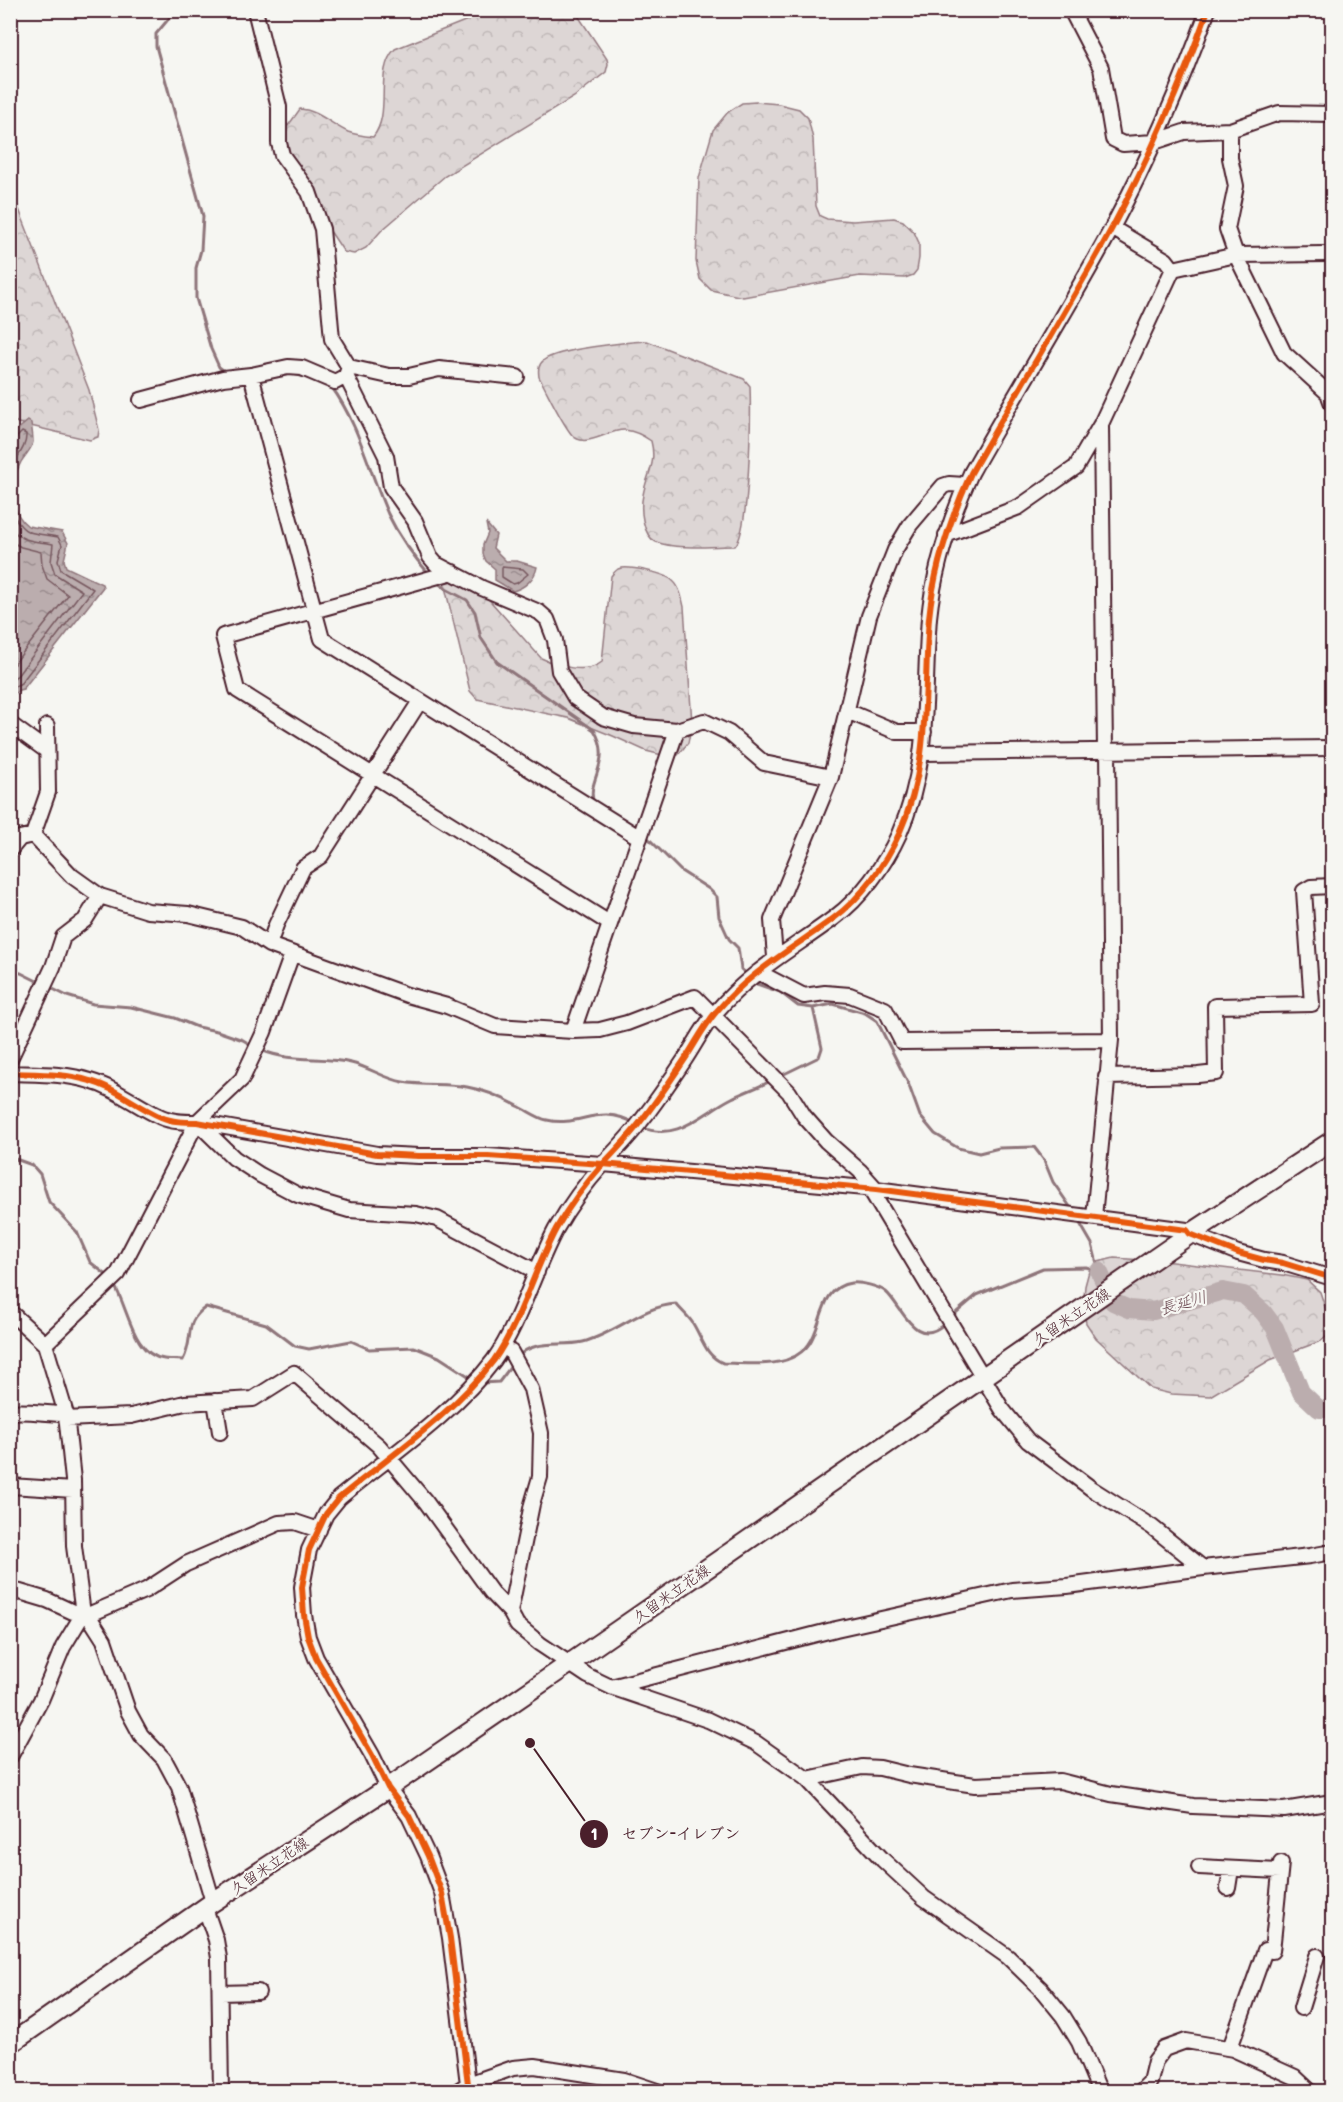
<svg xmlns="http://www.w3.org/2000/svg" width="1343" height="2102" font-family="Mali,'Klee One',sans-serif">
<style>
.forest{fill:url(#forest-crowns);stroke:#947a80;stroke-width:1.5}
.water{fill:url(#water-ripples);stroke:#8e747a;stroke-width:1.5}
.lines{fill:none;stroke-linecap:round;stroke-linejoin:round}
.shore{stroke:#77585f;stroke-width:1.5}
.stream{stroke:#8e747a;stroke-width:3}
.river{stroke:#bbadae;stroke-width:18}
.minor-casing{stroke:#4a1f2b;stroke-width:18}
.major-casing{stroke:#4a1f2b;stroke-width:22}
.minor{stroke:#f6f6f2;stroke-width:14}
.major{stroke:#f6f6f2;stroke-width:18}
.cycleway-casing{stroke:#f6f6f2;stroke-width:10}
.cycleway{stroke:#e8590c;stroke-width:6}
.labels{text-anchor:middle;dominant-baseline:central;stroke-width:4.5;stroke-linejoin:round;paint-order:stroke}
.street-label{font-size:15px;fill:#4a1f2b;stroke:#f6f6f2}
.water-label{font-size:16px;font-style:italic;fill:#6c4a52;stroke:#f6f6f2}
.leader{fill:none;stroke:#4a1f2b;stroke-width:2}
.callout-dot{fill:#4a1f2b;stroke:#f6f6f2;stroke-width:2}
.mark-label{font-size:18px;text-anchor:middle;font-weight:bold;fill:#fff}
.callout-label{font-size:16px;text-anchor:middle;font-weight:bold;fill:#4a1f2b;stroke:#f6f6f2;stroke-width:4.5;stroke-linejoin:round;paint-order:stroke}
</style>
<defs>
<pattern id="forest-crowns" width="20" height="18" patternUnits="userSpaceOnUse" patternTransform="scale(1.5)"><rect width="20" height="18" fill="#ddd6d5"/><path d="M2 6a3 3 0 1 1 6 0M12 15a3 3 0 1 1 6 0" fill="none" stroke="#bfb7b7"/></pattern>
<pattern id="water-ripples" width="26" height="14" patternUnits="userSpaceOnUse" patternTransform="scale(1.5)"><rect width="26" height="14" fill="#bbadae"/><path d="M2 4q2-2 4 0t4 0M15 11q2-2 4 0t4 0" fill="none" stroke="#9a8c8e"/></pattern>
</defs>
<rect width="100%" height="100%" fill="#f6f6f2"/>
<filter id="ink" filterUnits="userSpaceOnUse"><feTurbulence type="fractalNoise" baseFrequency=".0167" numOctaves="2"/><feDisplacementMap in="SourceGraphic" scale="12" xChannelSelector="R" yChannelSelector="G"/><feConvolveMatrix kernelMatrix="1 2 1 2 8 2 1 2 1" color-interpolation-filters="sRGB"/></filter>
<g filter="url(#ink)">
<path class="forest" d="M 490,11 L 575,11 L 607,59 L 608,64 L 606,72 L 574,97 L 445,176 L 381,231 L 366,248 L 354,254 L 344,252 L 286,165 L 285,130 L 300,109 C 318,110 332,125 348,132 C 356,135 364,136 373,137 C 393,112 373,72 395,49 Z
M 756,102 L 779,104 L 799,109 L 808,118 L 813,139 L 816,206 L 820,216 L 827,219 L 853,221 L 894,218 L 903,221 L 914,232 L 919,243 L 919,258 L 917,270 L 913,275 L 905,278 L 860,276 L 743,297 L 711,290 L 700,279 L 696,261 L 699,178 L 713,130 L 728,112 L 742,103 Z
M 10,186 L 89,390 L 99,430 L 98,437 L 90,440 L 18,423 L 11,419 Z
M 647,341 L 734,375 L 744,379 L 750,386 C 751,412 750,531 735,546 C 713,546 676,550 656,542 C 642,535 640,508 643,495 C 647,473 657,464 651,441 C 644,436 634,431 625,430 C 608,429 585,450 572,435 C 561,422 548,393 539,377 C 538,370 538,365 544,360 C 559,349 626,342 647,341 Z
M 452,566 L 460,567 L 541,658 C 558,666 586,675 602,662 L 611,576 C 613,574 615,571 618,569 C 627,565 666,573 673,581 C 680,587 682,598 684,607 L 692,723 L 688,743 L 678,755 L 666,756 L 646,751 L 613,736 L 568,718 L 477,699 L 470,691 L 444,583 L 444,575 Z
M 1114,1258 L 1172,1262 L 1282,1275 L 1307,1280 L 1320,1292 L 1329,1319 L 1327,1336 L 1321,1341 L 1270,1360 L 1210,1396 L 1171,1394 L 1151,1389 L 1096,1338 L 1086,1323 L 1083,1308 L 1085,1286 L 1089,1271 L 1098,1262 Z"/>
<path class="water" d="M 28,421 L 31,423 C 32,429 33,436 33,442 C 32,449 25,455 21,462 C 11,481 8,511 28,526 L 62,532 L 68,543 L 64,560 L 66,567 L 102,584 L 103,587 L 23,689 L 19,690 L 11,697 L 11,435 Z
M 486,523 L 496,535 L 493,548 L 506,561 L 517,561 L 537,567 C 535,579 524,588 513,591 L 495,580 L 495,569 L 486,561 L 483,554 L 483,545 L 488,533 Z"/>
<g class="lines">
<path class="shore" d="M 10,439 L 16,438 L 22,432 L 26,434 C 27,448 15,458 10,471
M 10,509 C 26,539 29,531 58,537 L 62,545 L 58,560 L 61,570 L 93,589 L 21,683 L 10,689
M 10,526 C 20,543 37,541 53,544 L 51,562 L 55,574 L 82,591 L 17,676 L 10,679
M 10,541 L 21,547 L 41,552 L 42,565 L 47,579 L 68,595 L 10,669
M 502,567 L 523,569 L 528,574 L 517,583 L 513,584 L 502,577 Z"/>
<path class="stream" d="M 176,10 L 156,34 L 156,46 L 203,216 L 201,250 L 196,268 L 196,298 L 211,349 L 219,367 L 227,373
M 294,374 L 308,378
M 331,386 C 359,424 369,471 388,514 C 399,537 413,556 430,575
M 437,582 L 446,589 L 467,600 L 475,612 L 481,638 L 497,662 L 594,730 C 614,762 585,781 594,803
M 645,835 L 681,871 L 709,889 L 717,897 L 719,917 L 729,939 L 738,948 L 741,969 L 749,976
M 10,971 L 21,973 L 41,983
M 753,980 L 757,984 L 780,992 L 798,1006 L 813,1008 L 833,1004 L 865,1013 L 877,1021 L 908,1083 L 920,1116 L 935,1134 L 958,1148 L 979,1153 L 999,1148 L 1034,1147 L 1044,1160 L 1053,1182 L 1073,1211
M 47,986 L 67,996 L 93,1004 L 131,1007 L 175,1018 L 197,1027 L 217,1031 L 243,1040 L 253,1046
M 261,1050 C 292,1063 320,1056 351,1063 C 369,1067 385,1079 403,1082 C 424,1086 446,1083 467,1087 C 484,1090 503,1098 518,1106 C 527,1110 537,1118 547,1120 C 581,1128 598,1102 636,1124
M 780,1076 L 819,1057 L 822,1048 L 813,1008
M 641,1127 C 677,1143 702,1113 732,1098 C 745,1092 758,1087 771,1081
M 10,1157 L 32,1165 L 40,1174 L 49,1202 L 77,1232 L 90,1262 L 109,1277
M 1078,1220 L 1092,1244 L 1099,1271
M 113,1283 C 128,1305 132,1355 164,1359 C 170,1360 177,1359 183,1360 C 195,1337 182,1324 206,1307 L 266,1324 L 295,1346 L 309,1349 L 351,1341 L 369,1349 L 414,1347 L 439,1357 L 473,1379
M 951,1317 L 977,1295 L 1043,1268 L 1086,1267 L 1099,1271
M 518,1357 C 532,1339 561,1347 583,1342 C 615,1334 642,1306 676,1304 C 681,1310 688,1316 692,1322 C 702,1337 705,1356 723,1363 C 742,1363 774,1367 791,1358 C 797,1356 806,1349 809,1344 C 823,1325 820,1287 851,1283 C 861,1282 878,1286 886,1292 C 902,1306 915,1350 944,1324
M 482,1383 L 499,1382 L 512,1365"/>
<path class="river" d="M 1099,1271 L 1113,1302 L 1129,1309 L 1153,1311 L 1223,1291 L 1244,1295 L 1263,1312 L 1275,1328 L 1301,1392 L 1319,1409 L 1332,1409"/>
<defs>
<path id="minor" d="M 255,10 L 279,107 L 279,143 L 282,155 L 309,192 L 322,229 L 332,339 L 349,367 L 389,376 L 409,376 L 439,369 L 517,377
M 1071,10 L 1101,68 L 1113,139 L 1123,144 L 1154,142 L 1184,132 L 1230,130 L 1279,113 L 1332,114
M 1230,130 L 1230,158 L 1236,186 L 1227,229 L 1236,255 L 1284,353 L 1328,393 L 1332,404
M 1112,228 L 1166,260 L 1173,269
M 349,367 L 346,376 L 386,456 L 391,487 L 415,521 L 430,557 L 436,564 L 482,588 L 539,612 L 547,619 L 555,640 L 559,671 L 575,698 L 603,717 L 634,726 L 677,730 L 704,721 L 729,733 L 764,763 L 831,777
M 251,375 L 322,639 L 640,838
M 141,400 L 223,378 L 251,375 L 288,367 L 302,368 L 335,382 L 346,376
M 1101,426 L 1105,750
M 946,535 L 1019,507 L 1076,467 L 1101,424 L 1173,269 L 1236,255 L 1325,254
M 453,572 L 223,636 L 237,690 L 609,923
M 847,711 L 897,732 L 924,732
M 10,724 L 47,751
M 923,753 L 1332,748
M 33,835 L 72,876 L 100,896 L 148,911 L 188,914 L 242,927 L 269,945 L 407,995 L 447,1006 L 495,1026 L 573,1031 L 600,1030 L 627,1023 L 695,997 L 789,1092 L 804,1116 L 826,1141 L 860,1171 L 876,1189
M 33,835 L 48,792 L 47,726
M 10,850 L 20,838 L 33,835
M 269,945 L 276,925 L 303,868 L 321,856 L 420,701
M 775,957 L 772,920 L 831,777 L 869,616 L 895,550 L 910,525 L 943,486 L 949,484 L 965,485
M 758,972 L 804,996 L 825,993 L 850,995 L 885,1009 L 902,1042 L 1111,1040
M 573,1031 L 677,730
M 10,1059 L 53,967 L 63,937 L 85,920 L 100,896
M 10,1073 C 37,1074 65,1073 90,1081 C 116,1088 136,1106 161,1117 C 172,1122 185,1122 197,1122 L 377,1154 L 419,1156 L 488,1156 L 603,1164 L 876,1189 L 1187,1230 L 1190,1234 L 1238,1253 L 1264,1260 L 1283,1263 L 1332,1278
M 1106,1077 L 1198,1075 L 1216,1073 L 1215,1006 L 1312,1004 L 1304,891 L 1311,887 L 1332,886
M 197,1122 L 234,1158 L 260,1175 L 298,1195 L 349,1210 L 416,1214 L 437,1219 L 537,1272
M 870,1189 L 1002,1409 L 1028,1441 L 1092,1489 L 1152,1527 L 1203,1568
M 1094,1217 L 1111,1040 L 1108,750
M 10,1312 L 45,1344 L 66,1414 L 73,1480 L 74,1546 L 83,1614 L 63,1647 L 41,1700 L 10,1757
M 45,1344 L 118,1274 L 197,1122 L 242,1079 L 264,1032 L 292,954
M 215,1401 L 220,1432
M 10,1412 C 29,1410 47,1414 66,1414
M 66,1419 L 131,1416 L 185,1403 L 253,1399 L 294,1373 L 379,1446 L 426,1502 L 491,1592 L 510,1612 L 517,1625 L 540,1644 L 588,1676 L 611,1687 L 708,1720 L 756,1743 L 807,1779 L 883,1860 L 924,1898 L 1008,1957 L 1041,1989 L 1063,2016 L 1079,2042 L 1100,2092
M 10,1486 L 73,1490
M 10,1589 L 47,1600 L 73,1612 L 88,1615 L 146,1590 L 186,1564 L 279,1523 L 295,1522 L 319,1530
M 510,1612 L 532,1504 L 540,1477 L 541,1433 L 531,1389 L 511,1352
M 88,1615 L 104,1640 L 128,1711 L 141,1735 L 164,1759 L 179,1787 L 213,1902
M 611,1687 L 836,1629 L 1012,1590 L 1067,1586 L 1203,1568 L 1310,1556 L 1332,1552
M 807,1779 L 862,1767 L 880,1768 L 909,1775 L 975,1785 L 1060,1781 L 1111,1794 L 1193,1806 L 1284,1810 L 1332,1802
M 1199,1867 L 1280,1871
M 1228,1888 L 1231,1869
M 205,1908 L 216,1940 L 219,1958 L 221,2092
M 1272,1951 L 1281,1863
M 220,1993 L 258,1992
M 1301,2008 L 1317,1956
M 1230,2048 L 1265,1950
M 456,2092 L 468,2084 L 513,2068 L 535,2066 L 624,2080 L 660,2092
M 469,2092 L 450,1938 L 442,1893 L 428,1856 L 409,1816 L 388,1788 L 372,1755 L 316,1658 L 308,1637 L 304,1615 L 302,1587 L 309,1550 L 326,1514 L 339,1498 C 390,1456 454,1413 494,1360 C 520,1323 534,1270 556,1229 C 569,1206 586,1183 604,1163 C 617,1149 630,1136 641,1121 C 657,1101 671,1080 685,1059 C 695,1044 704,1026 716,1012 C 752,970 791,950 834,918 C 861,898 885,865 899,834 C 931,762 923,694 929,618 C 934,568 950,519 971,473 C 1017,391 1067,311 1112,228 C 1149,158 1181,85 1208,10
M 1140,2092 L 1150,2082 L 1155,2061 L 1164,2049 L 1186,2041 L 1233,2049 L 1295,2077 L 1311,2092"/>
<path id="major" d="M 10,2044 L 213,1902 L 388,1788 L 569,1664 L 1190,1234 L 1332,1141"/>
</defs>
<use href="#minor" class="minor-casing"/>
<use href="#major" class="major-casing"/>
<use href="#minor" class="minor"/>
<use href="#major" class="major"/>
<defs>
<path id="cycleway" d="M 10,1073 C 37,1074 65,1073 90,1081 C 116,1088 136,1106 161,1117 C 172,1122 185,1122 197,1122 L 377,1154 L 419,1156 L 488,1156 L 603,1164 L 876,1189 L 1187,1230 L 1190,1234 L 1238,1253 L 1264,1260 L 1283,1263 L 1332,1278
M 469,2092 L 450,1938 L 442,1893 L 428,1856 L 409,1816 L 388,1788 L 372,1755 L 316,1658 L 308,1637 L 304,1615 L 302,1587 L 309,1550 L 326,1514 L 339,1498 C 390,1456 454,1413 494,1360 C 520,1323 534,1270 556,1229 C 569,1206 586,1183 604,1163 C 617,1149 630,1136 641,1121 C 657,1101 671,1080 685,1059 C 695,1044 704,1026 716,1012 C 752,970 791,950 834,918 C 861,898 885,865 899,834 C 931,762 923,694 929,618 C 934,568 950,519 971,473 C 1017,391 1067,311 1112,228 C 1149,158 1181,85 1208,10"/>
</defs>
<use href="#cycleway" class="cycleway-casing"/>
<use href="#cycleway" class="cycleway"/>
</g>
</g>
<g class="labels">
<g class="street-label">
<text transform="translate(1071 1316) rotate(-34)">久留米立花線</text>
<text transform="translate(671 1593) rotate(-35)">久留米立花線</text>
<text transform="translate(269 1865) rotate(-34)">久留米立花線</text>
</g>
<g class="water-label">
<text transform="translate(1183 1302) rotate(-16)">長延川</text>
</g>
</g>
<path class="leader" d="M530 1743L594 1834"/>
<g class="callout-dot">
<circle cx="530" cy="1743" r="6"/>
<circle cx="594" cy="1834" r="15"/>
</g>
<g class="mark-label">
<text x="594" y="1840">1</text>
</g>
<g class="callout-label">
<text x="681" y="1839">セブン-イレブン</text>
</g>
<rect width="1343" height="2102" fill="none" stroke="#f6f6f2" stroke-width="36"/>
<rect x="18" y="18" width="1307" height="2066" fill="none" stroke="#4a1f2b" stroke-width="2" filter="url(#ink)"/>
</svg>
